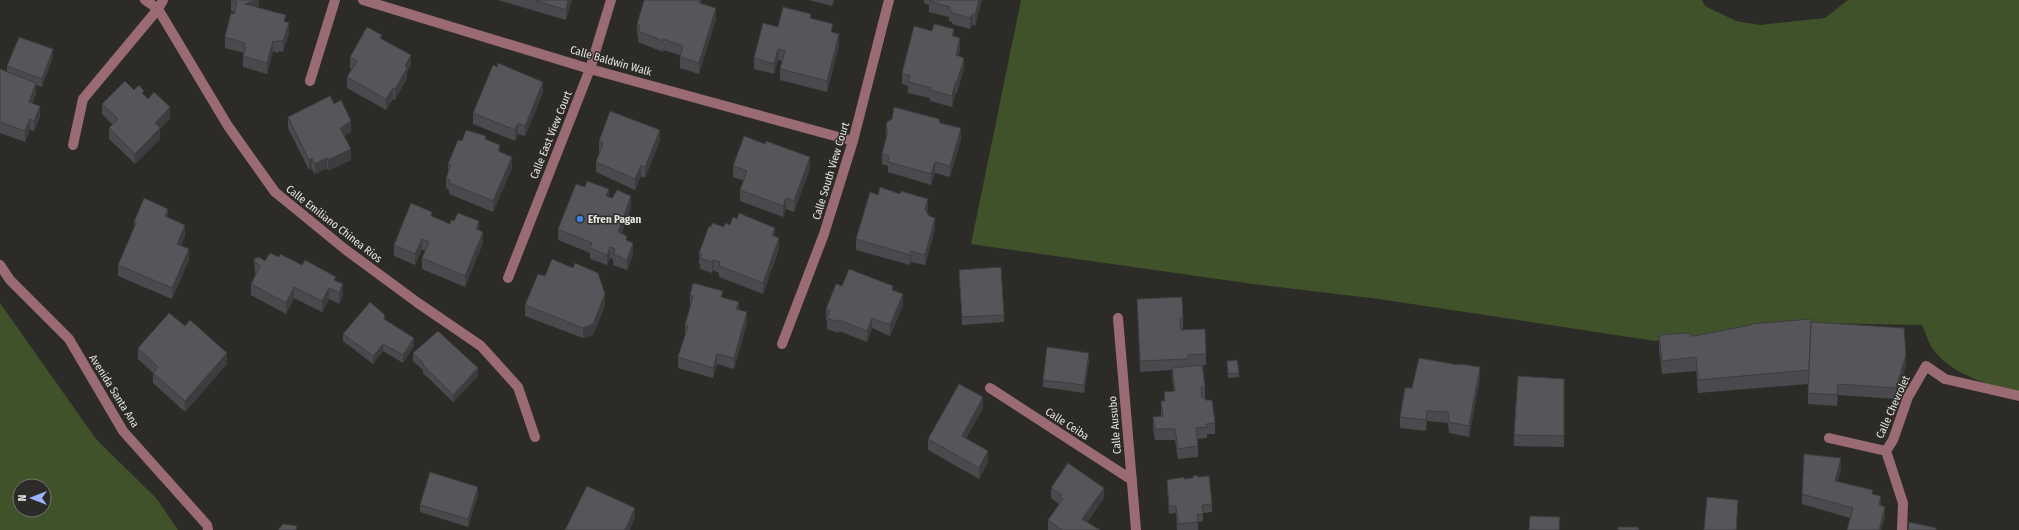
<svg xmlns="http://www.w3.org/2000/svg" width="2019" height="530" font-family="'Fira Sans Condensed',sans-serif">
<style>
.green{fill:#40522a;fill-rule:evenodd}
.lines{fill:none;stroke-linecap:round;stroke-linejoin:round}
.minor{stroke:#9b6b73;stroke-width:10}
.wall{fill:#4b494d}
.shaded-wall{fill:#3d3c3e}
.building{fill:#575559;stroke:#3d3c3e}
.shop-dot{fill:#3f7fe0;stroke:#2c2b27;stroke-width:1.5}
.labels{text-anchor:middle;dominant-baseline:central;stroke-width:3;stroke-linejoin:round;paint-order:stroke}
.street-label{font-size:11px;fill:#e5e4e2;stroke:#2c2b27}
.poi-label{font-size:11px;font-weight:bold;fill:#e5e4e2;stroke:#2c2b27;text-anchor:start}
</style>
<rect width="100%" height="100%" fill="#2c2b27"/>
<path class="green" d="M 1021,0 L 1702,0 L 1705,6 L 1736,21 L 1760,25 L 1825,18 L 1848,0 L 2019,0 L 2019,392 C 1989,385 1951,375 1932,348 C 1928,342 1926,333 1922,325 L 1814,323 L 1655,341 L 1379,299 L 1253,284 L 971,244 Z
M 0,303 L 96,439 L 157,499 L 178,530 L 0,530 ZM 20,486 L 44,486 L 44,510 L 20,510 Z"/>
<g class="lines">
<path class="minor" d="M 145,0 L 158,9 L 228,126 L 275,192 L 346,250 L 418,303 L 481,346 L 518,387 L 535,437
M 363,0 L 590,69 L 853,141
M 310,81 L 335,0
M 73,145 L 83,99 L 158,9 L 163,0
M 0,265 L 10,280 L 69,339 L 123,431 L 207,525 L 208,530
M 508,278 L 590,69 L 611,0
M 1118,318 L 1136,530
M 782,344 L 824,234 L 853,141 L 889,0
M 990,388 L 1132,480
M 1829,438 L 1886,451 L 1893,440 L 1908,397 L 1926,366 L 1945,379 L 2019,396
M 1886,451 L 1903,503 L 1902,530"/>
</g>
<path class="wall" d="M 231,0 L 259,0 L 259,3 L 258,7 L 286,22 L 289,33 L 283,52 L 278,51 L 278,53 L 273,51 L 267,74 L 243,67 L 243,56 L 244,53 L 225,48 L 225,37 L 235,12 L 231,11 Z
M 498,0 L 572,0 L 566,20 Z
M 702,0 L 702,4 L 716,19 L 699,74 L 680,68 L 680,55 L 663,50 L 663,52 L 638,42 L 638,35 L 637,34 L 637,24 Z
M 809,0 L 834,0 L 832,6 Z
M 924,0 L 982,0 L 975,26 L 973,25 L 970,29 L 952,24 L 952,22 L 949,21 L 949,17 L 929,12 L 929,5 L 924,3 Z
M 811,18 L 833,32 L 839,45 L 827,92 L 780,80 L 780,69 L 782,61 L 778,60 L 774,74 L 754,69 L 754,58 L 778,27 Z
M 954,37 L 960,49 L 958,56 L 964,68 L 957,93 L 956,92 L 952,107 L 930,101 L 930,98 L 908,93 L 908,86 L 902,84 L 902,73 Z
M 382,39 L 411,66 L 407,72 L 407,78 L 395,100 L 393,99 L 386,110 L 347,88 L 347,77 L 352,69 L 350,68 L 350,57 Z
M 53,57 L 42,87 L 36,85 L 36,94 L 32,103 L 40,117 L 34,131 L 30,130 L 25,142 L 0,133 L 0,69 L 7,72 L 7,66 Z
M 134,90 L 144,96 L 170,118 L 160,129 L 160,139 L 135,164 L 109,139 L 109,128 L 113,125 L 102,114 L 102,104 Z
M 543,92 L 525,136 L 518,134 L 515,141 L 473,124 L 473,113 Z
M 334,104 L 351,132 L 344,136 L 351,160 L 328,171 L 327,168 L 315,174 L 312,169 L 309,170 L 288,128 L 288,117 Z
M 940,123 L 961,139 L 950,177 L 935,173 L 931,185 L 888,172 L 888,166 L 882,164 L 882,154 L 886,137 L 886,127 Z
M 486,139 L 500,152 L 512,168 L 493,212 L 449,194 L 449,190 L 446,188 L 446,178 L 448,172 L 448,164 L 462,141 Z
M 599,141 L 660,141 L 645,178 L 641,176 L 635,190 L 596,172 L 596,162 L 600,152 L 599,152 Z
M 765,144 L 810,168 L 794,212 L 786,209 L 783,217 L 740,201 L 740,190 L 744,181 L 733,177 L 733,166 Z
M 878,195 L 928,209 L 927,213 L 935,229 L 925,265 L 911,262 L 910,265 L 856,250 L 856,239 Z
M 609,197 L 631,207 L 622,233 L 627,241 L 633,254 L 627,270 L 613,265 L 613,259 L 610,258 L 607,265 L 590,259 L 590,253 L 558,240 L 558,229 Z
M 432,216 L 450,224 L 479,230 L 483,243 L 465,287 L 422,269 L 422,258 L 425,251 L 422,249 L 415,265 L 394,256 L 394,245 Z
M 168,217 L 185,236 L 181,245 L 189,260 L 172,299 L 118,276 L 118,265 L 134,229 L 134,222 Z
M 730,225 L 775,236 L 779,249 L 763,294 L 719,277 L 719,273 L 713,270 L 712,273 L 700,269 L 700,264 L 699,264 L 699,253 L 724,227 Z
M 279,257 L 302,265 L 336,281 L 343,295 L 339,304 L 329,299 L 322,312 L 294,298 L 286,314 L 251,295 L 251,284 L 256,274 L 255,273 L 254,259 L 265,261 Z
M 573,268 L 605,305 L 593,335 L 583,338 L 525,316 L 525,305 L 545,276 Z
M 959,270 L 1004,315 L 1004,322 L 962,325 Z
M 842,286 L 893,291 L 903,305 L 890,336 L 872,328 L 867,342 L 839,331 L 839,333 L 827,329 L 827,320 L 826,320 L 826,309 Z
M 690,295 L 723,297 L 739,310 L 747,323 L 734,369 L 717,364 L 713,378 L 678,368 L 678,357 L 685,336 L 685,325 L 691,306 L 690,305 Z
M 1137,299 L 1183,318 L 1183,329 L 1181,329 L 1206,354 L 1206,365 L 1203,365 L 1205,387 L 1205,400 L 1215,423 L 1215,434 L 1207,434 L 1207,438 L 1197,439 L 1198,446 L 1198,457 L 1178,459 L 1175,440 L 1155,440 L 1153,428 L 1153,417 L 1161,416 L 1161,401 L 1164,401 L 1164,392 L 1174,391 L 1172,379 L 1172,370 L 1140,372 Z
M 385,320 L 414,346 L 403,363 L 383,351 L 373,364 L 343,341 L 343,334 Z
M 1811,322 L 1906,365 L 1896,399 L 1838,395 L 1837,406 L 1808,404 L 1808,384 L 1698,393 L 1696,371 L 1662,374 L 1659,349 L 1659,335 L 1690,336 Z
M 138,348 L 227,364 L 185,412 L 153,383 L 153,373 L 138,359 Z
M 413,353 L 478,376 L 453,402 L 423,373 L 423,370 L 413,361 Z
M 1089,361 L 1084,393 L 1043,387 L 1043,380 Z
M 1227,361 L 1239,373 L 1239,377 L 1228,378 Z
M 1480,378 L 1469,437 L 1449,433 L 1448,423 L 1427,421 L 1426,431 L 1400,428 L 1400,417 L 1412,388 Z
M 1564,379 L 1564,447 L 1514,446 L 1514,435 Z
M 983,408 L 966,438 L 988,462 L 979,479 L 928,450 L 928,439 Z
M 1841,469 L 1837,481 L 1873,494 L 1881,506 L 1885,517 L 1881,530 L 1847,530 L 1850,518 L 1802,504 L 1802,494 Z
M 1193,476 L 1198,477 L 1212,504 L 1212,512 L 1203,513 L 1203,521 L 1198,522 L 1198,530 L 1177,530 L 1176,513 L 1169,514 L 1167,488 L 1167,480 L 1193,478 Z
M 1051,488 L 1104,498 L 1087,522 L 1100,530 L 1048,530 L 1048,520 L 1059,504 L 1051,498 Z
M 478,495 L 468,527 L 420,512 L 420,505 Z"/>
<path class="shaded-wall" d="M 255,0 L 259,0 L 259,3 L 257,10 L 245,4 Z
M 568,0 L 572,0 L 566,20 L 566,10 Z
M 700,0 L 702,0 L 702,6 L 699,3 Z
M 979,0 L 982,0 L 975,26 L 975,15 Z
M 716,8 L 716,19 L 699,74 L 699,63 Z
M 973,14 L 973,25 L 970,29 L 970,18 Z
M 289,23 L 289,33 L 283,52 L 283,41 Z
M 954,29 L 954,39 L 952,36 Z
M 839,34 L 839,45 L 827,92 L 827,81 Z
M 960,38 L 960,49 L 956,66 L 956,55 Z
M 273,41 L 273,51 L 267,74 L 267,63 Z
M 53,49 L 53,57 L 42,87 L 42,79 Z
M 778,49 L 778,60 L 774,74 L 774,64 Z
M 411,55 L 411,66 L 407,72 L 407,78 L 395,100 L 395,89 L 405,66 Z
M 964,58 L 964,68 L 957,93 L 957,82 Z
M 956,81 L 956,92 L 952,107 L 952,96 Z
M 543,82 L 543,92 L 525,136 L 525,126 Z
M 36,83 L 36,94 L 29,113 L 29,102 Z
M 393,88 L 393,99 L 386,110 L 386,99 Z
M 40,106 L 40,117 L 34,131 L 34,121 Z
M 170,107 L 170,118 L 160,129 L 160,139 L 135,164 L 135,154 L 155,123 Z
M 30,119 L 30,130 L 25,142 L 25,131 Z
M 351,121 L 351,132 L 340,139 L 340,128 Z
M 518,123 L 518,134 L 515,141 L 515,130 Z
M 961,128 L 961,139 L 950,177 L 950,166 Z
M 660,130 L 660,141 L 645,178 L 645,167 Z
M 500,145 L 500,156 L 498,151 Z
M 351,149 L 351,160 L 328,171 L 328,160 Z
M 512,157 L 512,168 L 493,212 L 493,201 Z
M 810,157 L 810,168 L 794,212 L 794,201 Z
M 312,158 L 312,169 L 309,170 L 309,160 Z
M 327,158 L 327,168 L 315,174 L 315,164 Z
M 935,162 L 935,173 L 931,185 L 931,174 Z
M 641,165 L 641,176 L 635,190 L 635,179 Z
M 609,189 L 609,200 L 606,196 Z
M 631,196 L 631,207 L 618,243 L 618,232 Z
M 786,198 L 786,209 L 783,217 L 783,206 Z
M 928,199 L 928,209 L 925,220 L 925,209 Z
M 168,209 L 168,220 L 165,216 Z
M 935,218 L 935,229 L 925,265 L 925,255 Z
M 479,221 L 479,232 L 476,229 Z
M 185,225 L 185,236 L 177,255 L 177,244 Z
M 775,228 L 775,239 L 772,235 Z
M 483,232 L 483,243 L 465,287 L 465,276 Z
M 779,238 L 779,249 L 763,294 L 763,283 Z
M 422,239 L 422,249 L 415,265 L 415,254 Z
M 633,243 L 633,254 L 627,270 L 627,260 Z
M 610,247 L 610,258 L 607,265 L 607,255 Z
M 189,249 L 189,260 L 172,299 L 172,288 Z
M 911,251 L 911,262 L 910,265 L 910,255 Z
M 713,260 L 713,270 L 712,273 L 712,262 Z
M 343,284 L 343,295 L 339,304 L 339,293 Z
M 294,287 L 294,298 L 286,314 L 286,303 Z
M 329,288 L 329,299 L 322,312 L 322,301 Z
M 605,294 L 605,305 L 593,335 L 583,338 L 583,328 Z
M 903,294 L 903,305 L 890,336 L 890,325 Z
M 739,302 L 739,313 L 736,309 Z
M 747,312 L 747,323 L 734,369 L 734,358 Z
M 872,318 L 872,328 L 867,342 L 867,331 Z
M 414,338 L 414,346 L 403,363 L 403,355 Z
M 383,344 L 383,351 L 373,364 L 373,356 Z
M 227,353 L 227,364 L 185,412 L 185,401 Z
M 1089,353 L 1089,361 L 1084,393 L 1084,385 Z
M 717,354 L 717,364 L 713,378 L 713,368 Z
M 1906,355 L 1906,365 L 1896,399 L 1896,388 Z
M 1480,367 L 1480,378 L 1469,437 L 1469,426 Z
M 478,368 L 478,376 L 453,402 L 453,395 Z
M 1838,384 L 1838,395 L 1837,406 L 1837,395 Z
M 983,397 L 983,408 L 962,446 L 962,436 Z
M 1427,411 L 1427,421 L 1426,431 L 1426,420 Z
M 988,451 L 988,462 L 979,479 L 979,468 Z
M 1841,458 L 1841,469 L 1835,492 L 1835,481 Z
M 478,487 L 478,495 L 468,527 L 468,519 Z
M 1104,488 L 1104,498 L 1082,530 L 1082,519 Z
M 1881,496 L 1881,507 L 1879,505 Z
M 1738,500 L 1738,511 L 1737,530 L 1736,530 Z
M 1885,507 L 1885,517 L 1881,530 L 1879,530 Z
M 635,508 L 635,518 L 630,530 L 625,530 Z"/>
<path class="building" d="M 231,0 L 255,0 L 245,4 L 286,15 L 284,21 L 289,23 L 283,41 L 278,40 L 278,42 L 273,41 L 267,63 L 243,56 L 246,47 L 244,46 L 245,43 L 225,37 L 231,13 L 234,14 L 237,2 L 231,1 Z
M 534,0 L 568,0 L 566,10 Z
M 644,0 L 700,0 L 699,3 L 716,8 L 699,63 L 680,57 L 683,46 L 663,39 L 663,41 L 638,31 L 640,25 L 637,24 Z
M 930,0 L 979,0 L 975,15 L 973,14 L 970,18 L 952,13 L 952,11 L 949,10 L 950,7 L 929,1 Z
M 783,7 L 811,14 L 810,18 L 833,24 L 831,32 L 839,34 L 827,81 L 780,69 L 785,51 L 778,49 L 774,64 L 754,58 L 763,23 L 778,27 Z
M 934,24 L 954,29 L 952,36 L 960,38 L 956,55 L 964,58 L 957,82 L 956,81 L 952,96 L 930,90 L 931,88 L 908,82 L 910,76 L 902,73 L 914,26 L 932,31 Z
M 367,27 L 382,35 L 380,38 L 411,55 L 405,66 L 407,68 L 395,89 L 393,88 L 386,99 L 347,77 L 357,61 L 350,57 Z
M 19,37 L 53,49 L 42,79 L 7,66 Z
M 498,63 L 543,82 L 525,126 L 518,123 L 515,130 L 473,113 L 493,65 L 497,67 Z
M 0,69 L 36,83 L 29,102 L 40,106 L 34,121 L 30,119 L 25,131 L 0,122 Z
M 125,81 L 134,90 L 139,85 L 144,91 L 142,93 L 148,99 L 154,92 L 170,107 L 155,123 L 160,128 L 135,154 L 109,128 L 118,119 L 102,104 Z
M 330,96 L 334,104 L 341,100 L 351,121 L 340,128 L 351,149 L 328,160 L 327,158 L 315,164 L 312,158 L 309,160 L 288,117 Z
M 894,107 L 939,119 L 940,123 L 961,128 L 950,166 L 935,162 L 931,174 L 888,162 L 889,156 L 882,154 L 888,131 L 886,127 L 887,122 L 892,119 Z
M 610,111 L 660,130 L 645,167 L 641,165 L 635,179 L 596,162 L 603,143 L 599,141 Z
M 466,130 L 486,136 L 485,139 L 500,145 L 498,151 L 512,157 L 493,201 L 449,183 L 450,180 L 446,178 L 451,165 L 448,164 L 458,140 L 462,141 Z
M 744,136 L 765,144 L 766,141 L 810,157 L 794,201 L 786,198 L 783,206 L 740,190 L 747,171 L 733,166 Z
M 587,181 L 609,189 L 606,196 L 612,198 L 617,190 L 631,196 L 618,232 L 627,236 L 626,240 L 633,243 L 627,260 L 613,254 L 615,249 L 610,247 L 607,255 L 590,248 L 592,243 L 558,229 L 576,184 L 585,187 Z
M 880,187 L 900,194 L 901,191 L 928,199 L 925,209 L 929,216 L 935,218 L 925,255 L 911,251 L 910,255 L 856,239 L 870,192 L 878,195 Z
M 144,198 L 168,209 L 165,216 L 185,225 L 177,244 L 189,249 L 172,288 L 118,265 L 136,223 L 134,222 Z
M 411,203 L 432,212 L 431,216 L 450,224 L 451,220 L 454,221 L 458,213 L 479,221 L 476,229 L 483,232 L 465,276 L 422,258 L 429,242 L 422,239 L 415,254 L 394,245 Z
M 739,213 L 775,228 L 772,235 L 779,238 L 763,283 L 719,266 L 720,262 L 713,260 L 712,262 L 700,258 L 702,254 L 699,253 L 709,226 L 711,227 L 712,223 L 724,227 L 725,223 L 730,225 L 733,217 L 737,219 Z
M 270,253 L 279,257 L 280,254 L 302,265 L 305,260 L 336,277 L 334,280 L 343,284 L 339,293 L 329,288 L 322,301 L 294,287 L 286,303 L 251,284 L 260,266 L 255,262 L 254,259 L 259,257 L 265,261 Z
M 552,259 L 573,268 L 575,263 L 598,273 L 605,294 L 593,324 L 583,328 L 525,305 L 538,274 L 545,276 Z
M 1001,267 L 1004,315 L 962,317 L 959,270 Z
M 849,269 L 893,286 L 892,290 L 903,294 L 890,325 L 872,318 L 867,331 L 839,320 L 839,322 L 827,318 L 830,311 L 826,309 L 836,284 L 842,286 Z
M 693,283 L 723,291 L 721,297 L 739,302 L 736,309 L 747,312 L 734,358 L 717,354 L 713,368 L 678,357 L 688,326 L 685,325 L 693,296 L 690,295 Z
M 1182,297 L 1183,318 L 1180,318 L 1181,330 L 1205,329 L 1206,354 L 1188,355 L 1188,359 L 1140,361 L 1137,299 Z
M 370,302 L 385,315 L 384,319 L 414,338 L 403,355 L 383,344 L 373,356 L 343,334 Z
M 169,313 L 185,326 L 190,320 L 227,353 L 185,401 L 153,373 L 158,367 L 138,348 Z
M 1811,319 L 1809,370 L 1698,380 L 1696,357 L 1662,361 L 1659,335 L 1690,333 L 1690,336 L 1694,336 L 1751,325 L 1751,324 Z
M 1811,322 L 1904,328 L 1906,355 L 1896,388 L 1838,384 L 1837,395 L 1808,393 Z
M 438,331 L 478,368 L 453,395 L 423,365 L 424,364 L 413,353 Z
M 1047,347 L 1089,353 L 1084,385 L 1043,380 Z
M 1419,358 L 1459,365 L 1460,364 L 1480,367 L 1469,426 L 1449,422 L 1448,412 L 1427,411 L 1426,420 L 1400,417 L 1405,388 L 1412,388 Z
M 1237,360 L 1239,373 L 1228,374 L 1227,361 Z
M 1202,365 L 1205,387 L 1201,387 L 1202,398 L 1205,397 L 1205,400 L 1212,400 L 1215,423 L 1206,424 L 1207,427 L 1196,428 L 1198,446 L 1178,449 L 1175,429 L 1155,429 L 1153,417 L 1163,416 L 1161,401 L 1165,401 L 1164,392 L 1175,391 L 1172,368 Z
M 1518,376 L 1564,379 L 1564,436 L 1514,435 Z
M 959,384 L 983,397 L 962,436 L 988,451 L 979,468 L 928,439 Z
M 1804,454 L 1841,458 L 1835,481 L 1873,490 L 1872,494 L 1881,496 L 1879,505 L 1885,507 L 1879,530 L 1847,530 L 1853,508 L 1802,494 Z
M 1068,463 L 1104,488 L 1082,519 L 1100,530 L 1062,530 L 1048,520 L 1063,499 L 1060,497 L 1062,495 L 1051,488 Z
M 430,472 L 478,487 L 468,519 L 420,505 Z
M 1197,475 L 1198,477 L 1209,476 L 1212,504 L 1202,505 L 1203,514 L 1197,514 L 1198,522 L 1178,524 L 1176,506 L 1169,506 L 1167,480 L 1184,477 L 1184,479 L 1193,478 L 1193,476 Z
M 587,486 L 635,508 L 625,530 L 565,530 Z
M 1707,497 L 1738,500 L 1736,530 L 1704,530 Z
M 1530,516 L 1560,517 L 1559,530 L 1529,530 Z
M 1909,522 L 1936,528 L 1936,530 L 1908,530 Z
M 283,524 L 297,526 L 296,530 L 278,530 Z
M 1618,527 L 1638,527 L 1639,530 L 1618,530 Z"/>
<circle class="shop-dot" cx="580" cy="219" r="4"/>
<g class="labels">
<g class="street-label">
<text transform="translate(611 61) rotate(16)">Calle Baldwin Walk</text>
<text transform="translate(551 135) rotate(-68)">Calle East View Court</text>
<text transform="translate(831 171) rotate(-73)">Calle South View Court</text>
<text transform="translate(334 224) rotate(38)">Calle Emiliano Chinea Ríos</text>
<text transform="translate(114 391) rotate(58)">Avenida Santa Ana</text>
<text transform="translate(1893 407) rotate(-66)">Calle Chevrolet</text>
<text transform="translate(1067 424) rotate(33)">Calle Ceiba</text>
<text transform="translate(1115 425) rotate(-95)">Calle Ausubo</text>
</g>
<g class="poi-label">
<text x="588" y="219">Efren Pagan</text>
</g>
</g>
<g transform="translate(32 498) rotate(270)"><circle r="19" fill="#2c2b27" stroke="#767572"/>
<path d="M0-3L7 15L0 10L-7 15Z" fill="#9cb4fd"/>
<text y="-6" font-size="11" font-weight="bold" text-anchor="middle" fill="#e5e4e2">N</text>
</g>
</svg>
